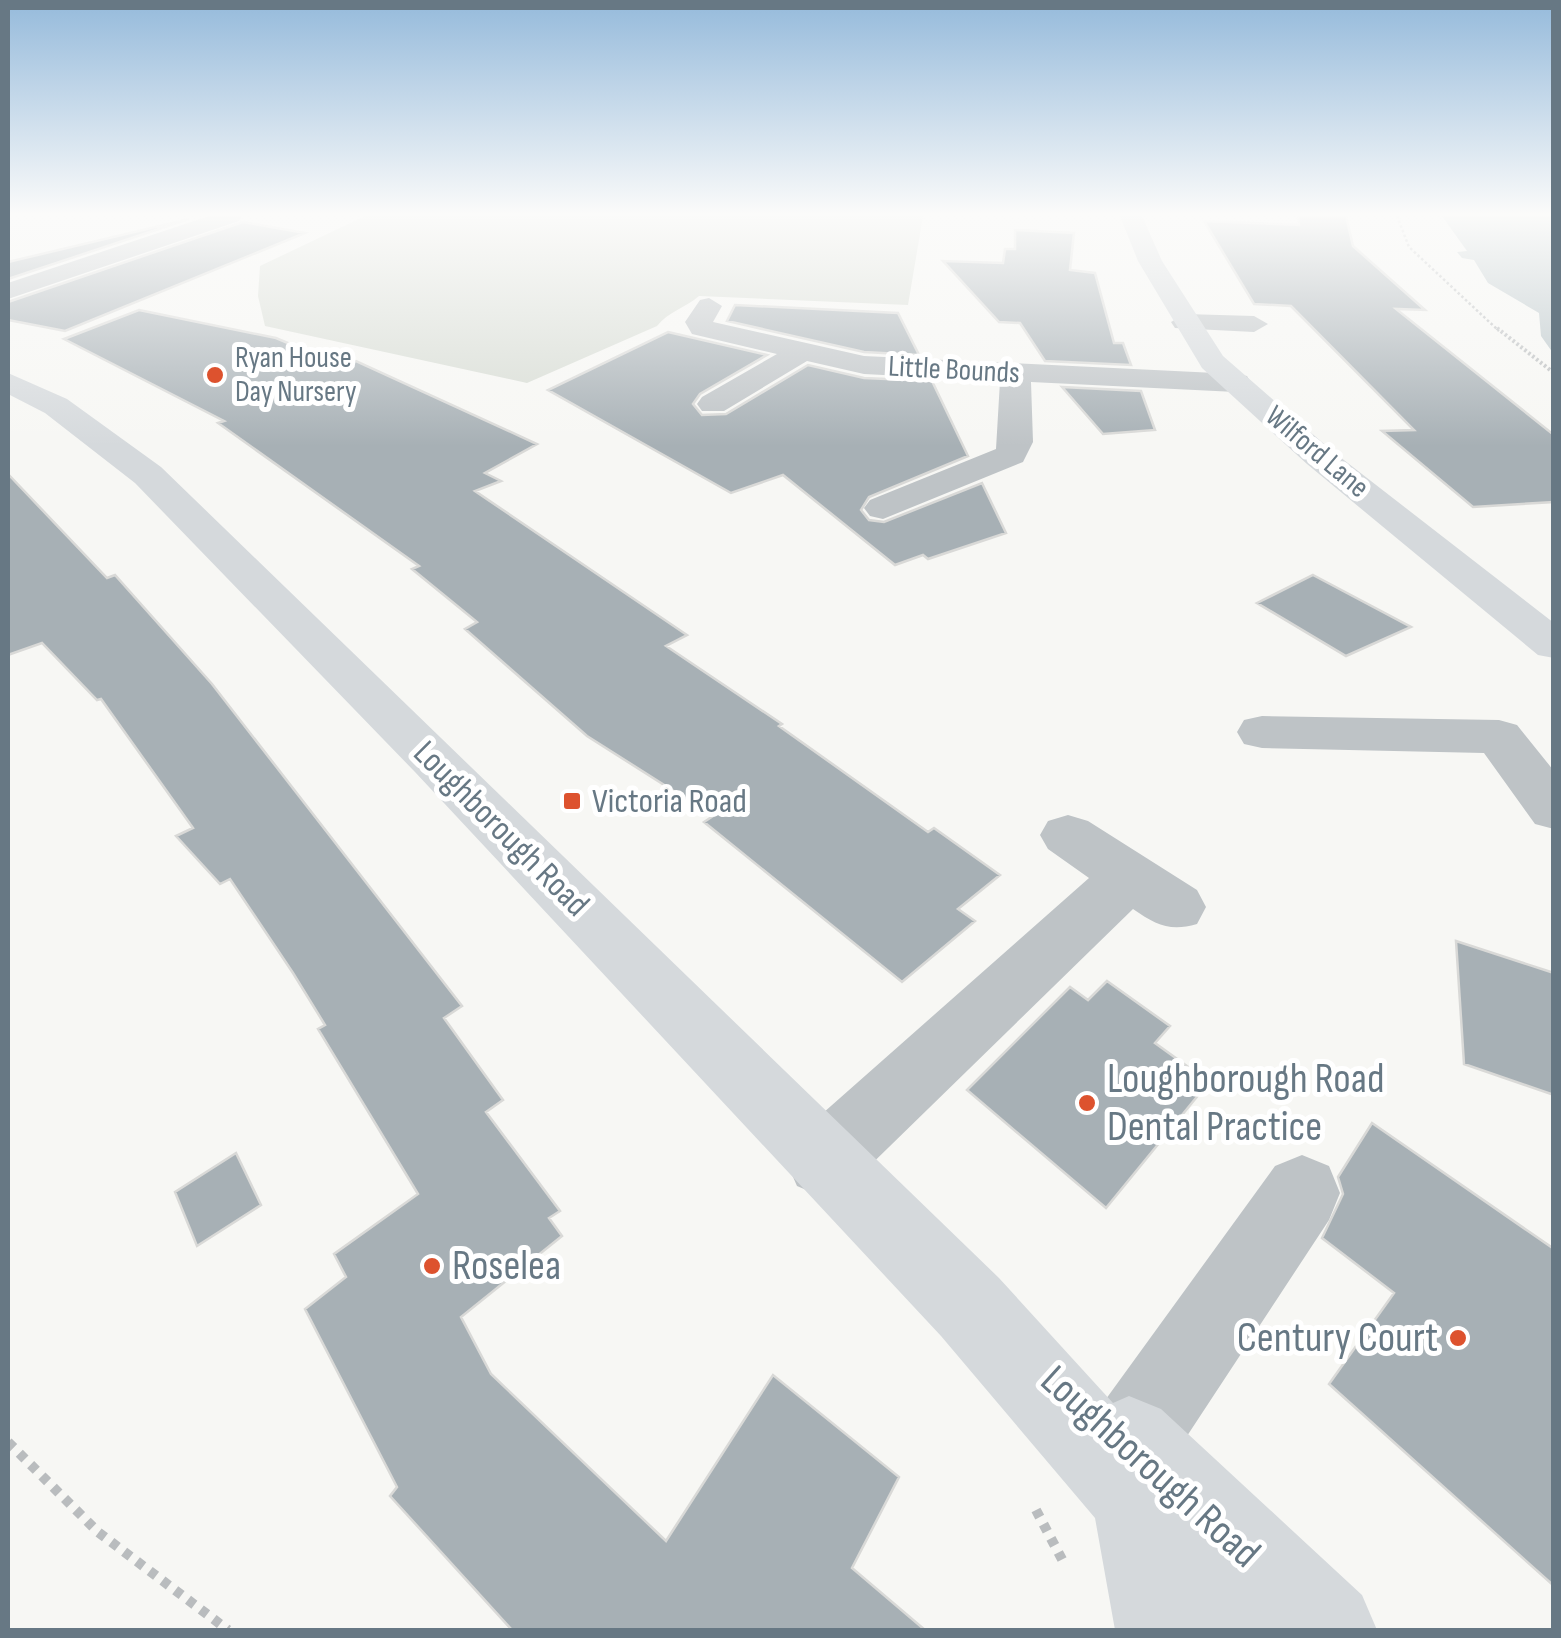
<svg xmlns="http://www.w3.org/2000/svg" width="1561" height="1638" font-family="'Sofia Sans Condensed',sans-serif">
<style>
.green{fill:#d7dcd4}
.water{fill:#b8c4c8}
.building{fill:#a7b0b5;stroke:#d9d9d7;stroke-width:2.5}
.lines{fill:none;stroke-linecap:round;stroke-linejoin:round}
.path-far2{stroke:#b9bcbe;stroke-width:2.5;stroke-dasharray:2.5 2.5;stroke-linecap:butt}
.path-far1{stroke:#b9bcbe;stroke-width:4;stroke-dasharray:2.5 2.5;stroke-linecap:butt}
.path{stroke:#b9bcbe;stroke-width:10;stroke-dasharray:8 8;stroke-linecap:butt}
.minor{fill:#bec3c6;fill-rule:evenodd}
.major{fill:#d5d9dc;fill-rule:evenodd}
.poi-dot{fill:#dd522e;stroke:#fff;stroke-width:4}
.labels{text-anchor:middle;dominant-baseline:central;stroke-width:10;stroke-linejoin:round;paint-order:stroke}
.far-poi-label{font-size:30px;fill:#677884;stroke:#fff;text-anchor:start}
.far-street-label{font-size:30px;fill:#677884;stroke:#fff}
.poi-label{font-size:35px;fill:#677884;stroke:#fff;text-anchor:start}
.street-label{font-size:35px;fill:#677884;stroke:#fff}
.near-poi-label{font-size:42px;fill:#677884;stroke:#fff;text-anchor:start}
.near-street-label{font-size:42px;fill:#677884;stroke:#fff}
</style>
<rect width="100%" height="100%" fill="#f7f7f4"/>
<path class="green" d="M 365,216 L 923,216 L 908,305 L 699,296 C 685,308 668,312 657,326 L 527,383 L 265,326 L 258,296 L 260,266 Z"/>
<path class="water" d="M 1442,216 L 1553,216 L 1553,353 L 1541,336 L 1539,313 L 1488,283 L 1474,260 L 1462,258 L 1457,252 L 1467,251 Z"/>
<path class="building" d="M 1298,216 L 1346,216 L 1353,246 L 1425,310 L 1396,309 L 1554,435 L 1554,502 L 1473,507 L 1382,431 L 1414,430 L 1291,306 L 1254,304 L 1204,221 L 1299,225 Z
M 189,219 L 8,279 L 8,262 Z
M 243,222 L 305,233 L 65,331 L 8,320 L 8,302 Z
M 1015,230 L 1074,233 L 1070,270 L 1095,273 L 1114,343 L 1123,343 L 1131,365 L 1045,361 L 1020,323 L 999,322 L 943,261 L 1003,263 L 1005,249 L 1015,249 Z
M 735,305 L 898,313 L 919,355 L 864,352 L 727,321 Z
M 139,310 L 276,338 L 342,366 L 356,361 L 537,444 L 485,473 L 501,481 L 475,491 L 687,635 L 666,646 L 782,724 L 779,726 L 928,832 L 934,828 L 1000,875 L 958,909 L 975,921 L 902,982 L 704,822 L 713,816 L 587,736 L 465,629 L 477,622 L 412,569 L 419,566 L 218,423 L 224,421 L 64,339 Z
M 668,332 L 767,355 L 700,394 L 693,404 L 702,415 L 726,414 L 808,365 L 864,378 L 932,381 L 968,456 L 869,497 L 861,510 L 869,520 L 884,522 L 982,483 L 1006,533 L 928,559 L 923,555 L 895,565 L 783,475 L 731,493 L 548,390 Z
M 1062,387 L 1141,391 L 1155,430 L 1103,434 Z
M 8,474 L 107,578 L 115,575 L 212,684 L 462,1006 L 444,1018 L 503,1100 L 486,1112 L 560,1211 L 549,1218 L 562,1236 L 461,1317 L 491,1374 L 666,1541 L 773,1375 L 899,1477 L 852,1568 L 925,1630 L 512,1630 L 390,1496 L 397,1487 L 305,1309 L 346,1277 L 334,1254 L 418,1194 L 318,1029 L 325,1025 L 293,973 L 230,879 L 220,884 L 176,836 L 193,828 L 101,699 L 97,700 L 42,643 L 8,655 Z
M 1313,575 L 1411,627 L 1346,656 L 1257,603 Z
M 1456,941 L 1554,973 L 1554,1095 L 1464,1064 Z
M 1107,981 L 1170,1026 L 1155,1043 L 1209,1082 L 1106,1208 L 967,1090 L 1070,987 L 1088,1000 Z
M 1372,1123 L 1554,1249 L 1554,1586 L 1329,1384 L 1394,1293 L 1322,1238 L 1343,1194 L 1338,1177 Z
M 236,1153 L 261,1205 L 197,1246 L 175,1192 Z"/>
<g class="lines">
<path class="path-far2" d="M 1397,216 L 1409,247 L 1499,331"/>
<path class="path-far1" d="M 1497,328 L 1554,373"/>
<path class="path" d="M 8,1442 L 98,1532 L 228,1630
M 1036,1510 L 1065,1565"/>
<path class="minor" d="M 209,216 L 242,216 L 239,221 L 8,299 L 8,283 Z
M 709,298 L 722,306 L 713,322 L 864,356 L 1236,374 L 1247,376 L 1251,383 L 1247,390 L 1236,392 L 1031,382 L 1033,442 L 1023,462 L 883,519 L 870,516 L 864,508 L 870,500 L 996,449 L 1000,381 L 864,374 L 807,361 L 724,411 L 702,411 L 697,404 L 702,397 L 777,354 L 692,334 L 685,322 L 700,300 Z
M 1185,314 L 1254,316 L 1268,324 L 1254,332 L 1175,328 L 1171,322 Z
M 1262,716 L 1499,720 L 1517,725 L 1554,771 L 1554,829 L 1535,824 L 1484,753 L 1262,748 L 1244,744 L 1237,732 L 1244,720 Z
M 1068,815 L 1088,821 L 1197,890 L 1206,907 L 1197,924 C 1170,932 1156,925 1133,909 L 849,1186 L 823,1197 L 797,1186 L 786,1161 L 797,1136 L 1089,878 L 1048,849 L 1040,835 L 1048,821 Z
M 1302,1155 L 1329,1166 L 1340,1193 L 1329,1220 L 1162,1474 L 1130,1487 L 1098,1474 L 1085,1442 L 1098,1410 L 1275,1166 Z"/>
<path class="major" d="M 1120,216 L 1142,216 L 1162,261 L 1223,356 L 1331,450 L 1554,623 L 1554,658 L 1538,655 L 1307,464 L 1202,368 L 1138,261 Z
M 8,373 L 67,399 L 161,467 L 999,1278 L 1113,1403 L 1129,1396 L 1161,1409 L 1362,1595 L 1377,1630 L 1115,1630 L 1095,1518 L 941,1336 L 415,772 L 135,483 L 45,413 L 8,394 Z"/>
</g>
<linearGradient id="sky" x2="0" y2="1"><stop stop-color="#95badb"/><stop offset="0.48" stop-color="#fbfbfa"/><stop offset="1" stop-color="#fbfbfa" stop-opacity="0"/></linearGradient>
<rect width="1561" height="446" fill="url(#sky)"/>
<g class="poi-dot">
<circle cx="215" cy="375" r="10"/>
<rect x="562" y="791" width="20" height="20" rx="5"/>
<circle cx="1087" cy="1103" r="10"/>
<circle cx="432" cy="1266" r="10"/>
<circle cx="1458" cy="1338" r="10"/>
</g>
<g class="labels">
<g class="far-poi-label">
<text x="235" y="358">Ryan House<tspan x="235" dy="34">Day Nursery</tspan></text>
</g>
<g class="far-street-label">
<text transform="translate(954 370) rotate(3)">Little Bounds</text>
<text transform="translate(1317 452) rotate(40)">Wilford Lane</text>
</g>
<g class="poi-label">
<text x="592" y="801">Victoria Road</text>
</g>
<g class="street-label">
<text transform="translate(501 829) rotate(45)">Loughborough Road</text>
</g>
<g class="near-poi-label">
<text x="1107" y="1079">Loughborough Road<tspan x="1107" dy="48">Dental Practice</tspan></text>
<text x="452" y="1266">Roselea</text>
<text x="1438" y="1338" text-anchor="end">Century Court</text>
</g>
<g class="near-street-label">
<text transform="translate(1150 1467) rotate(42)">Loughborough Road</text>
</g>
</g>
<rect width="1561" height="1638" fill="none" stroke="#677884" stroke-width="20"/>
</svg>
